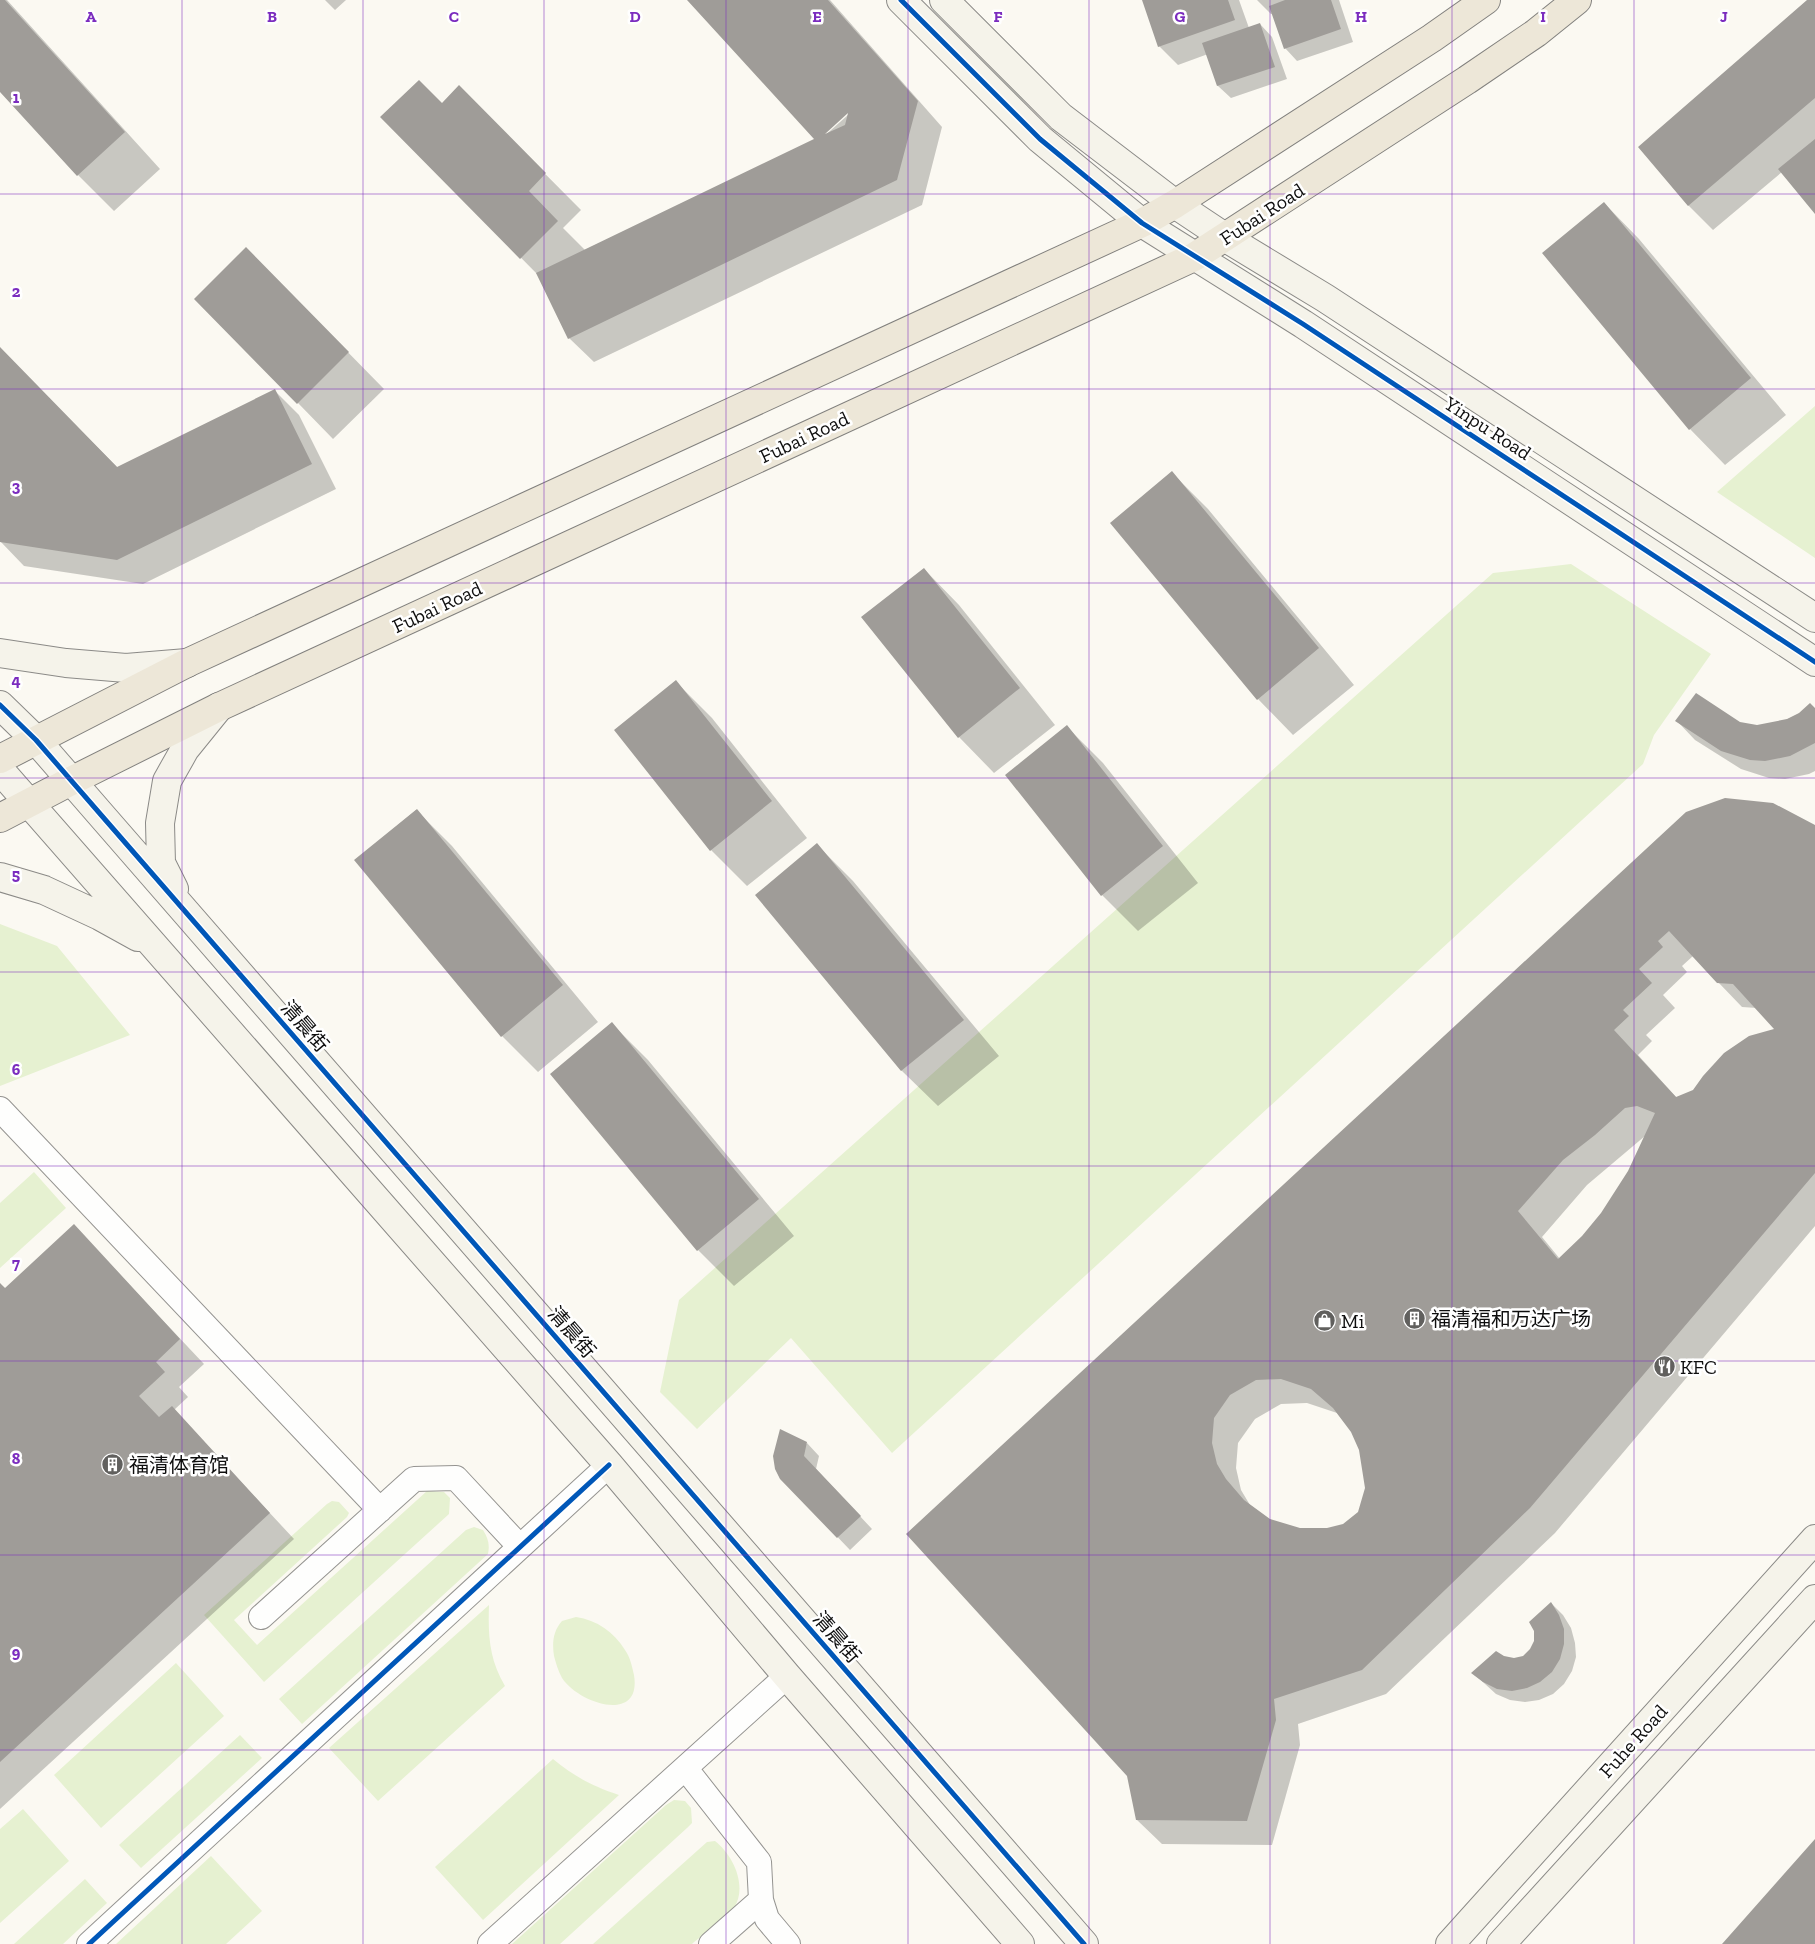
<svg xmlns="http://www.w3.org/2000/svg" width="1815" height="1944" font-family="'Zilla Slab','Noto Sans SC',serif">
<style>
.green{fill:#e6f1d1}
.shadow{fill:#0003;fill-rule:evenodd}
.building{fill:#9f9c98;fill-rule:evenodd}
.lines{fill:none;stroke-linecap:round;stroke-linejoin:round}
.street-casing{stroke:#959491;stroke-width:26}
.secondary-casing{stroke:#8b8a87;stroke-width:30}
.primary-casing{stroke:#82817e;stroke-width:30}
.street{stroke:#fefefd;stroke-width:24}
.secondary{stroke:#f5f3ea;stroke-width:28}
.primary{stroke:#ede7d8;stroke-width:28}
.cycleway-casing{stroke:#fff;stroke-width:8}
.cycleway{stroke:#0057b8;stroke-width:5}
.grid{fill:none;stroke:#7b2cbf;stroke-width:1;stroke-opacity:0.55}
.labels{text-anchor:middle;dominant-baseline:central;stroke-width:5;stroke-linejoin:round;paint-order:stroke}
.street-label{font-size:20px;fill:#0e0e0e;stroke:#fff}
.poi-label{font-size:20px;fill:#0e0e0e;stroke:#fff;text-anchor:start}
.grid-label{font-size:16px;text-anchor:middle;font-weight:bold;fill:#7b2cbf;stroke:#fff;stroke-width:5;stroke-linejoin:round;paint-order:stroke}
</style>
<rect width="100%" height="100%" fill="#fbf9f2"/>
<path class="green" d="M 1815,406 L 1815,558 L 1717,492 Z
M 1571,564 L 1711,654 L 1654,735 L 1643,764 L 892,1453 L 791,1338 L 697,1429 L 660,1392 L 679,1300 L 1493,573 Z
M 0,924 L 57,946 L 130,1035 L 0,1086 Z
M 34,1172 L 66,1208 L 0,1268 L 0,1203 Z
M 427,1491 L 444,1492 L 450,1498 L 449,1514 L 264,1682 L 204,1615 L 327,1504 L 332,1501 L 339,1502 L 349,1513 L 347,1517 L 234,1620 L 257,1645 Z
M 474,1527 L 483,1530 C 488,1538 490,1544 488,1554 L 302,1724 L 279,1699 L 466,1530 Z
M 489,1605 C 488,1635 489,1659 505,1686 L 378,1801 L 329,1748 Z
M 576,1617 C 597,1620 614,1632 625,1650 C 630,1657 632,1666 634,1675 C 642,1724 579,1704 562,1678 C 558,1671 556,1663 554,1656 C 552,1643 553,1631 562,1621 Z
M 176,1663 L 224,1716 L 101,1828 L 54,1775 Z
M 240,1735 L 262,1758 L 141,1868 L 119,1845 Z
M 553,1759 C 575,1777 592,1786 619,1795 L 483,1920 L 435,1867 Z
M 674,1800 L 685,1801 L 691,1808 L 692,1823 L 687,1828 L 560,1944 L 512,1944 L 666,1805 Z
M 23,1809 L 69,1861 L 0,1923 L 0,1829 Z
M 715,1841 C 733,1855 748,1886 734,1908 C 728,1916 701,1936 692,1944 L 593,1944 L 707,1842 Z
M 211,1856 L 262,1911 L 226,1944 L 116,1944 Z
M 85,1879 L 107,1903 L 63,1944 L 14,1944 Z"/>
<path class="shadow" d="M 0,0 L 7,0 L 160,169 L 114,211 L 78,175 L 0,90 Z
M 325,0 L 346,0 L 335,10 Z
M 688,0 L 830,0 L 942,127 L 922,205 L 594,362 L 569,338 L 540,277 L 382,117 L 442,104 L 459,87 L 581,210 L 563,228 L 585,250 L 816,140 ZM 849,110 L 849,114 L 821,139 L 820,137 Z
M 1143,0 L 1239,0 L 1249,28 L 1260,24 L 1272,37 L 1287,79 L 1231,98 L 1218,86 L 1208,54 L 1178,65 L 1159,46 Z
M 1257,0 L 1339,0 L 1353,42 L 1297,61 L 1285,48 L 1273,14 L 1271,14 Z
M 1809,0 L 1815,0 L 1815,212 L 1782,172 L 1713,230 L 1689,206 L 1640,147 Z
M 1604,203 L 1639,239 L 1786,415 L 1725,465 L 1690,429 Z
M 282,285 L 384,389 L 333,439 L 298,403 Z
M 0,349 L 118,468 L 275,391 L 299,415 L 336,489 L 143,584 L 24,566 L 0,541 Z
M 1172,473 L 1208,509 L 1354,685 L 1293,735 L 1258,699 Z
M 924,569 L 959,605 L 1055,725 L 994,773 L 959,737 Z
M 676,682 L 712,718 L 807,838 L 747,886 L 711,850 Z
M 1815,709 L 1815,771 L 1809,774 L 1785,779 L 1769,778 L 1741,769 L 1695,740 L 1677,721 L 1739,724 L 1757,726 L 1772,725 Z
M 1067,727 L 1103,763 L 1198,883 L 1138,931 L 1102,895 Z
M 416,810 L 452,846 L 598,1022 L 538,1072 L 502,1036 L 356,860 Z
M 1686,814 L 1815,826 L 1815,1226 L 1555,1533 L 1386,1694 L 1298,1724 L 1300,1745 L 1272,1845 L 1162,1844 L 1137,1820 L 1128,1775 L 907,1534 ZM 1693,956 L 1742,1007 L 1757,1008 L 1776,1030 L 1694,1091 L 1677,1098 L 1638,1055 L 1652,1041 L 1646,1035 L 1675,1008 L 1663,995 L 1687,972 L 1682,966 ZM 1645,1136 L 1629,1172 L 1602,1214 L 1583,1237 L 1560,1259 L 1542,1237 L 1587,1185 ZM 1307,1403 L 1337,1413 L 1352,1432 L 1360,1450 L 1366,1488 L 1359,1513 L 1344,1525 L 1327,1530 L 1299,1529 L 1270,1520 L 1250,1505 L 1241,1490 L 1236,1468 L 1238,1443 L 1255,1419 L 1281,1404 Z
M 817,845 L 853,881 L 999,1056 L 938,1106 L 902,1071 L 756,895 Z
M 612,1024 L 648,1060 L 794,1236 L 734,1286 L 698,1250 Z
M 74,1226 L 204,1364 L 179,1387 L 188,1397 L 174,1410 L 294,1539 L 0,1809 L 0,1284 L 6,1289 Z
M 807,1443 L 819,1456 L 816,1469 L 872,1529 L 850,1550 L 781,1478 Z
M 1551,1603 L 1563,1615 L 1571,1628 L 1575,1643 L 1576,1657 L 1572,1671 L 1564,1684 L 1553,1694 L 1539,1700 L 1525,1702 L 1510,1700 L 1496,1694 L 1473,1673 L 1503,1658 L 1514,1659 L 1523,1657 L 1532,1650 Z"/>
<path class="building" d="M 0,0 L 5,0 L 125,132 L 77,176 L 0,92 Z
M 687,0 L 828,0 L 918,101 L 897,180 L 568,339 L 536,273 L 814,139 ZM 848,113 L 845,125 L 825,134 Z
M 1142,0 L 1228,0 L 1235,20 L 1158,47 Z
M 1285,0 L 1331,0 L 1341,29 L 1284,49 L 1269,6 Z
M 1807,0 L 1815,0 L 1815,98 L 1688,206 L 1638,147 Z
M 1260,23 L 1275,67 L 1217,86 L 1202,43 Z
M 419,80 L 442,103 L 459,85 L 546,173 L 529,191 L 558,221 L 520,259 L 380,117 Z
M 1815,139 L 1815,214 L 1778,169 Z
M 1604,202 L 1751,378 L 1689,430 L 1542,253 Z
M 246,247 L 349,352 L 297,404 L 194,299 Z
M 0,347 L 117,467 L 275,389 L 312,464 L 117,560 L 0,542 Z
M 1172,471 L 1319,648 L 1257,700 L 1110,523 Z
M 924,568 L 1020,688 L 958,738 L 861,617 Z
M 676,680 L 772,801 L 710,851 L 614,730 Z
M 1696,693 L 1740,722 L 1757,725 L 1787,719 L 1799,713 L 1810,703 L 1815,708 L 1815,743 L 1790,756 L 1765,761 L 1750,760 L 1721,751 L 1675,721 Z
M 1067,725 L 1163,846 L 1101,896 L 1005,775 Z
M 1725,798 L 1773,803 L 1815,825 L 1815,1173 L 1530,1508 L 1362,1670 L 1274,1699 L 1276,1720 L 1247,1821 L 1136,1820 L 1127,1776 L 906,1534 L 1686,812 ZM 1669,931 L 1717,983 L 1733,984 L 1774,1029 L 1749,1036 L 1724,1053 L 1703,1076 L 1693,1090 L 1676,1097 L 1614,1030 L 1629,1016 L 1623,1010 L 1652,983 L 1639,969 L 1663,947 L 1658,941 ZM 1637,1106 L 1655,1113 L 1628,1171 L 1601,1213 L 1582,1236 L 1558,1259 L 1518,1211 L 1563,1160 L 1595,1135 L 1625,1108 ZM 1281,1379 L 1311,1389 L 1333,1408 L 1351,1432 L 1359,1450 L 1365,1488 L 1358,1512 L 1343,1524 L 1327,1528 L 1300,1528 L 1270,1519 L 1244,1500 L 1226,1479 L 1217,1464 L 1212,1443 L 1214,1418 L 1230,1395 L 1256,1380 Z
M 417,809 L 563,985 L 501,1037 L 354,860 Z
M 817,843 L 964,1020 L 901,1071 L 755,895 Z
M 612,1022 L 759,1199 L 697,1251 L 550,1074 Z
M 74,1224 L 180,1339 L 156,1362 L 165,1372 L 139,1396 L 159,1417 L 172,1406 L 270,1513 L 0,1762 L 0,1283 L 5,1288 Z
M 780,1429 L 807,1442 L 804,1456 L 861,1516 L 837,1538 L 780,1479 L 775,1469 L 773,1456 Z
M 1551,1602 L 1559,1615 L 1564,1629 L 1564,1644 L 1560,1659 L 1552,1672 L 1540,1682 L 1527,1688 L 1512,1691 L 1497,1689 L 1483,1682 L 1471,1673 L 1496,1651 L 1504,1656 L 1514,1658 L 1523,1656 L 1530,1649 L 1534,1641 L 1534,1631 L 1529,1622 Z
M 1815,1839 L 1815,1944 L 1722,1944 Z"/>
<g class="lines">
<defs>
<path id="street" d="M 0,1109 L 380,1510
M 261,1617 L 414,1479 L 456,1478 L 520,1547
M 686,1769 L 759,1862 L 761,1900 L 767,1919 L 788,1944
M 89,1944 L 609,1465
M 490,1944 L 787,1676
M 711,1944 L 761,1900"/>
<path id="secondary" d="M 901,0 L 1040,139 L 1142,223 L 1303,324 L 1815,662
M 944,0 L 1061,117 L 1175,204 L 1226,238 L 1325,298 L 1815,618
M 0,653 L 66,663 L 126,668 L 187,663
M 0,705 L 36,740 L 102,816 L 1084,1944
M 0,770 L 609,1465 L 787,1676 L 1020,1944
M 0,877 L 44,890 L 100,916 L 138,937
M 174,889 L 161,863 L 160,823 L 167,781 L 185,749 L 219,707
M 1450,1944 L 1815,1539
M 1501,1944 L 1815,1599"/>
<path id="primary" d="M 0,759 L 187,663 L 1142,223 L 1175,204 L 1432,38 L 1486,0
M 0,818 L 71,781 L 219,707 L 1194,257 L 1467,80 L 1536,33 L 1577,0"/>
</defs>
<use href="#street" class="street-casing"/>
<use href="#secondary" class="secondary-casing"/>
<use href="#primary" class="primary-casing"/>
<use href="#street" class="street"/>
<use href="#secondary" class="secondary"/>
<use href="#primary" class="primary"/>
<defs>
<path id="cycleway" d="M 901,0 L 1040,139 L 1142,223 L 1303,324 L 1815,662
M 0,705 L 36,740 L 102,816 L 1084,1944
M 89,1944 L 609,1465"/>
</defs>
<use href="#cycleway" class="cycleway-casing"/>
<use href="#cycleway" class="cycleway"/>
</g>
<path class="grid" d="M 182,0 L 182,1944M 363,0 L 363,1944M 544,0 L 544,1944M 726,0 L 726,1944M 908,0 L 908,1944M 1089,0 L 1089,1944M 1270,0 L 1270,1944M 1452,0 L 1452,1944M 1634,0 L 1634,1944M 0,194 L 1815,194M 0,389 L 1815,389M 0,583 L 1815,583M 0,778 L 1815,778M 0,972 L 1815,972M 0,1166 L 1815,1166M 0,1361 L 1815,1361M 0,1555 L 1815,1555M 0,1750 L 1815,1750"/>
<defs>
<symbol id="building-disc" viewBox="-11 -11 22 22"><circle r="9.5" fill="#61605e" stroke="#fff"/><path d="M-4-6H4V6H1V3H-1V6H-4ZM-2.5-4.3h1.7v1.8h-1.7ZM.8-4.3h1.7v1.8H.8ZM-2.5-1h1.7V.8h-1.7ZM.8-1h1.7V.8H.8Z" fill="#fff"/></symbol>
<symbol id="shop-disc" viewBox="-11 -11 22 22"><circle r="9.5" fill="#61605e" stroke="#fff"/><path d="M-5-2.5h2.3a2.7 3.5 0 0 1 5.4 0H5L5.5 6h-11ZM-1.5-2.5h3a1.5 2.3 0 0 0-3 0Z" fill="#fff"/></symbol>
<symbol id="restaurant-disc" viewBox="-11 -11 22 22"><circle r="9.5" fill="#61605e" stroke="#fff"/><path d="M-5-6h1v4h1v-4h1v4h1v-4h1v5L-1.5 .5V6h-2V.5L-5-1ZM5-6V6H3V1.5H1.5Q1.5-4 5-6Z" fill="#fff"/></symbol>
</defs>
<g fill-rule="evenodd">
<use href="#building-disc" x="1402" y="1306" width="25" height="25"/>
<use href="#shop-disc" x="1312" y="1308" width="25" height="25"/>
<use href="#restaurant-disc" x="1652" y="1354" width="25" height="25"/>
<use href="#building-disc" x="100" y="1452" width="25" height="25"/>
</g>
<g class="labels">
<g class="street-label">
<text transform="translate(1262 214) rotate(-33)">Fubai Road</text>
<text transform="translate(1488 428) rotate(33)">Yinpu Road</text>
<text transform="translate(804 437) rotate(-25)">Fubai Road</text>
<text transform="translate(437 607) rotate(-25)">Fubai Road</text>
<text transform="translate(305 1026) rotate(49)">清晨街</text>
<text transform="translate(572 1332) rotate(49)">清晨街</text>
<text transform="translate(837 1637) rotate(49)">清晨街</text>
<text transform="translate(1633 1741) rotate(-48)">Fuhe Road</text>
</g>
<g class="poi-label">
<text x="1431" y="1319">福清福和万达广场</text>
<text x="1341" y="1321">Mi</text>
<text x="1680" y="1367">KFC</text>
<text x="129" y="1465">福清体育馆</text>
</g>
</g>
<g class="grid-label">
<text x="91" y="22">A</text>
<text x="272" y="22">B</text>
<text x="454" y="22">C</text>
<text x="635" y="22">D</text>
<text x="817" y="22">E</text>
<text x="998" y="22">F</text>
<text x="1180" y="22">G</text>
<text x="1361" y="22">H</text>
<text x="1543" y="22">I</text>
<text x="1724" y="22">J</text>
<text x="16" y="103">1</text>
<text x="16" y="297">2</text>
<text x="16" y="492">3</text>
<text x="16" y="686">4</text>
<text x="16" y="880">5</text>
<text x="16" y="1075">6</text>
<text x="16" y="1269">7</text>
<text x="16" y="1464">8</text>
<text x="16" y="1658">9</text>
</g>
</svg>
